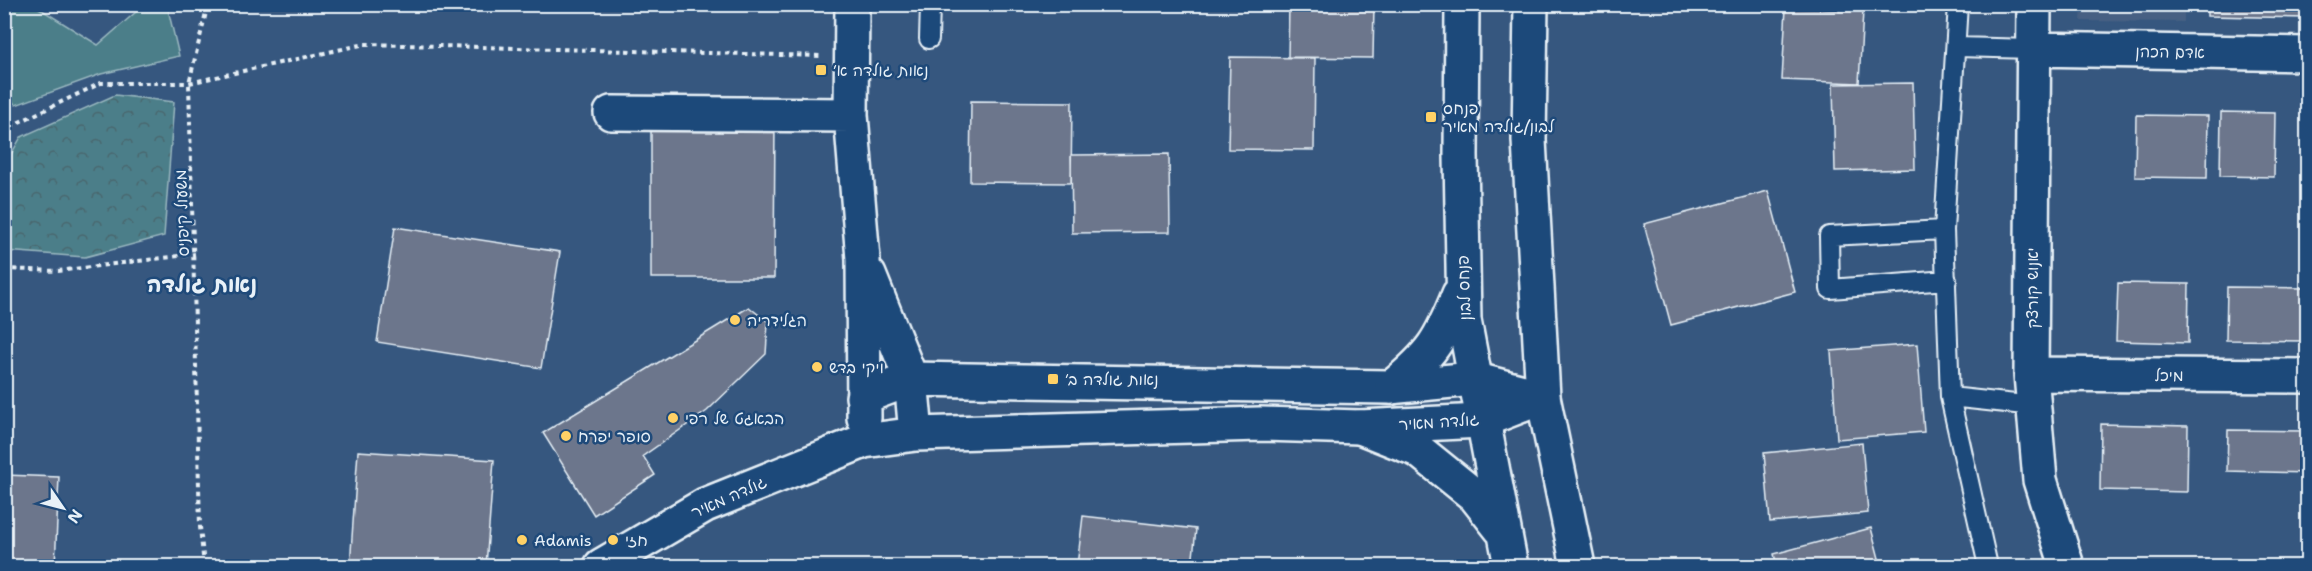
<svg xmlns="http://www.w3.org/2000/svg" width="2312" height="571" font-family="'Shantell Sans','Playpen Sans Hebrew',sans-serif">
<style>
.built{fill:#466083}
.grass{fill:#4c7e89;stroke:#9ab8c0;stroke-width:1.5}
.forest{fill:url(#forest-crowns);stroke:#9ab8c0;stroke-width:1.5}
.building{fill:#6c768c;stroke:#e8f1f8;stroke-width:1.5}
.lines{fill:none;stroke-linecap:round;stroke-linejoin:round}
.service-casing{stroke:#e8f1f8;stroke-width:22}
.minor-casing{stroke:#e8f1f8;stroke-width:38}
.secondary-casing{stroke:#e8f1f8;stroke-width:38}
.path{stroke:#e8f1f8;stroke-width:4;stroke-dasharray:4.5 4.5;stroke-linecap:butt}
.service{stroke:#1f4a7a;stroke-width:18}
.minor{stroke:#1f4a7a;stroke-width:33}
.secondary{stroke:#1f4a7a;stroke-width:33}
.poi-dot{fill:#ffd166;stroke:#1f4a7a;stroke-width:2}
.labels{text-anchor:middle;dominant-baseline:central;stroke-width:5;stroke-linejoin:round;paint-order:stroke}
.street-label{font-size:16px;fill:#e8f1f8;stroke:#1f4a7a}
.poi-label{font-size:16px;fill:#e8f1f8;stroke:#1f4a7a;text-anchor:start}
.district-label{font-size:22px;font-weight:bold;fill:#e8f1f8;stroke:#1f4a7a}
</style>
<defs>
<pattern id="forest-crowns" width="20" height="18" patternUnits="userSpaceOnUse" patternTransform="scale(1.5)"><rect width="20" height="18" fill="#4c7e89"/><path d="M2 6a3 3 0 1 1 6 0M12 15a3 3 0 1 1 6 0" fill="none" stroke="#49666d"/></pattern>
</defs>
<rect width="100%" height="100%" fill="#36577f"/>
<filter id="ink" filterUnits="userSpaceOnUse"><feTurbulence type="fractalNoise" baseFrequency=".0167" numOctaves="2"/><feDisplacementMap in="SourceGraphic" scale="12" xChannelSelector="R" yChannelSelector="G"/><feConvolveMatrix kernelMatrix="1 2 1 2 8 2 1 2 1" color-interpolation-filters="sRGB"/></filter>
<g filter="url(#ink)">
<path class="built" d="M 2082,5 L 2184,5 L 2184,22 L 2081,21 Z"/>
<path class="grass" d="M 4,5 L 34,5 L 98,45 L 144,5 L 167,5 L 179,56 L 101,74 L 16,105 L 5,94 Z"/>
<path class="forest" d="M 115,95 L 174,102 L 164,236 L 85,257 L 5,251 L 5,165 L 21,137 Z"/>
<path class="building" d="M 1289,4 L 1374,4 L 1373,58 L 1288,57 Z
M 2207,4 L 2308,4 L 2308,18 L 2207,16 Z
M 1786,8 L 1863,11 L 1859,83 L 1782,80 Z
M 1230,57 L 1315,58 L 1314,150 L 1228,149 Z
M 1913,83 L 1915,169 L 1835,171 L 1833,84 Z
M 971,101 L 1072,102 L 1071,183 L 970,182 Z
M 2221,112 L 2275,113 L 2274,177 L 2220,176 Z
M 2136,115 L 2208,116 L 2207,178 L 2135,177 Z
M 651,117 L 775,117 L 774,278 L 651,278 Z
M 1169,154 L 1170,232 L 1072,233 L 1071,155 Z
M 1768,191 L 1795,292 L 1671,325 L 1644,224 Z
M 395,227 L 560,252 L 541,368 L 377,342 Z
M 2118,283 L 2189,284 L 2188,343 L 2116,341 Z
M 2227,287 L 2308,288 L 2308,341 L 2226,340 Z
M 749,307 L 768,322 L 766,354 L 707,411 L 643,456 L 655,475 L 594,515 L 543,433 Z
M 1917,344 L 1924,432 L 1837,439 L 1831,351 Z
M 2101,424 L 2188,426 L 2187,492 L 2100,490 Z
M 2228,430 L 2308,431 L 2308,473 L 2227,471 Z
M 1862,443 L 1868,513 L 1770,522 L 1764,453 Z
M 358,451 L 494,460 L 486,566 L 350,566 Z
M 4,475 L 59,477 L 55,566 L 4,566 Z
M 1083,516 L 1196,529 L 1192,566 L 1077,566 Z
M 1871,528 L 1881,566 L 1777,566 L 1774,554 Z"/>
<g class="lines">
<defs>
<path id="service" d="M 1958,4 L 1944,230 L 1950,397 L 1988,566
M 929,39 L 930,4
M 1957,47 L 2033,49
M 1944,230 L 1829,236 L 1830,289 L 1947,280
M 1950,397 L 2034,406"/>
<path id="minor" d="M 852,4 L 851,115 L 863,259 L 864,418
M 2034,4 L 2031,374 L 2040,480 L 2067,566
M 2033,49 L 2308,54
M 611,113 L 851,115
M 869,275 L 911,379 L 916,434
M 2031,374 L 2308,376
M 863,397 L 911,379 L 1389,387 L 1473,379 L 1543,397
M 601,566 L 705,505 L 864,441 L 916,434 L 1260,424 L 1360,427 L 1481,421 L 1543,397"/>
<path id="secondary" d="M 1462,4 L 1461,155 L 1464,320 L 1511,566
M 1531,4 L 1529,140 L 1543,397 L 1578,566
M 1392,387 C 1432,354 1440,341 1459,294
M 1360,427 L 1418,450 L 1475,496 L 1501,529"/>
</defs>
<use href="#service" class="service-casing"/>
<use href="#minor" class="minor-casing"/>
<use href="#secondary" class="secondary-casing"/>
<path class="path" d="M 4,119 L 11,126 L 101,83 L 189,83 L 365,44 L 821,56
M 4,135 L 11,126
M 4,269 L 58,271 L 195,254
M 204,566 L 200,527 L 189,83 L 208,4"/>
<use href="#service" class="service"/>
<use href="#minor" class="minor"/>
<use href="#secondary" class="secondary"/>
</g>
</g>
<g class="poi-dot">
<rect x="815" y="64" width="12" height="12" rx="3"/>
<rect x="1425" y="111" width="12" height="12" rx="3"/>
<circle cx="735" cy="320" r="6"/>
<circle cx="817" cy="367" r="6"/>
<rect x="1047" y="373" width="12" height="12" rx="3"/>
<circle cx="673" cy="418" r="6"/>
<circle cx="566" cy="436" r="6"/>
<circle cx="522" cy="540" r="6"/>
<circle cx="613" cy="540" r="6"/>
</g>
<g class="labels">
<g class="street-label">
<text transform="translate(2170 52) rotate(1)">אדם הכהן</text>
<text transform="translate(182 213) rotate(-92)">משעול קיפניס</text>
<text transform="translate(1464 288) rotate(-92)">פנחס לבון</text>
<text transform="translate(2032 288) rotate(-90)">יאנוש קורצק</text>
<text x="2169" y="375">מיכל</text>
<text transform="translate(1439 422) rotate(-4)">גולדה מאיר</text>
<text transform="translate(729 497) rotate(-24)">גולדה מאיר</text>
</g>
<g class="poi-label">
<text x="833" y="70">נאות גולדה א׳</text>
<text x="1443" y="108">פנחס<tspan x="1443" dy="18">לבון/גולדה מאיר</tspan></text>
<text x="747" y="320">הגלידריה</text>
<text x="829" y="367">ויקי בדש</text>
<text x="1065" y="379">נאות גולדה ב׳</text>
<text x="685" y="418">הבאגט של רפי</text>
<text x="578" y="436">סופר יפרח</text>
<text x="534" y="540">Adamis</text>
<text x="625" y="540">חזי</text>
</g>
<g class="district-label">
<text x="202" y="284">נאות גולדה</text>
</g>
</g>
<rect width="2312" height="571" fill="none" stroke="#1f4a7a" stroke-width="24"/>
<rect x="12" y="12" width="2288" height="547" fill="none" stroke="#e8f1f8" stroke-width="2" filter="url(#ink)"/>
<g transform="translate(63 508) rotate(125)" stroke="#1f4a7a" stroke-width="4.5" paint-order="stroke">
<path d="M0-4.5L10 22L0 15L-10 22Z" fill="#e8f1f8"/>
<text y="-9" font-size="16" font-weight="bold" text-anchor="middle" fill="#e8f1f8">N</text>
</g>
</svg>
